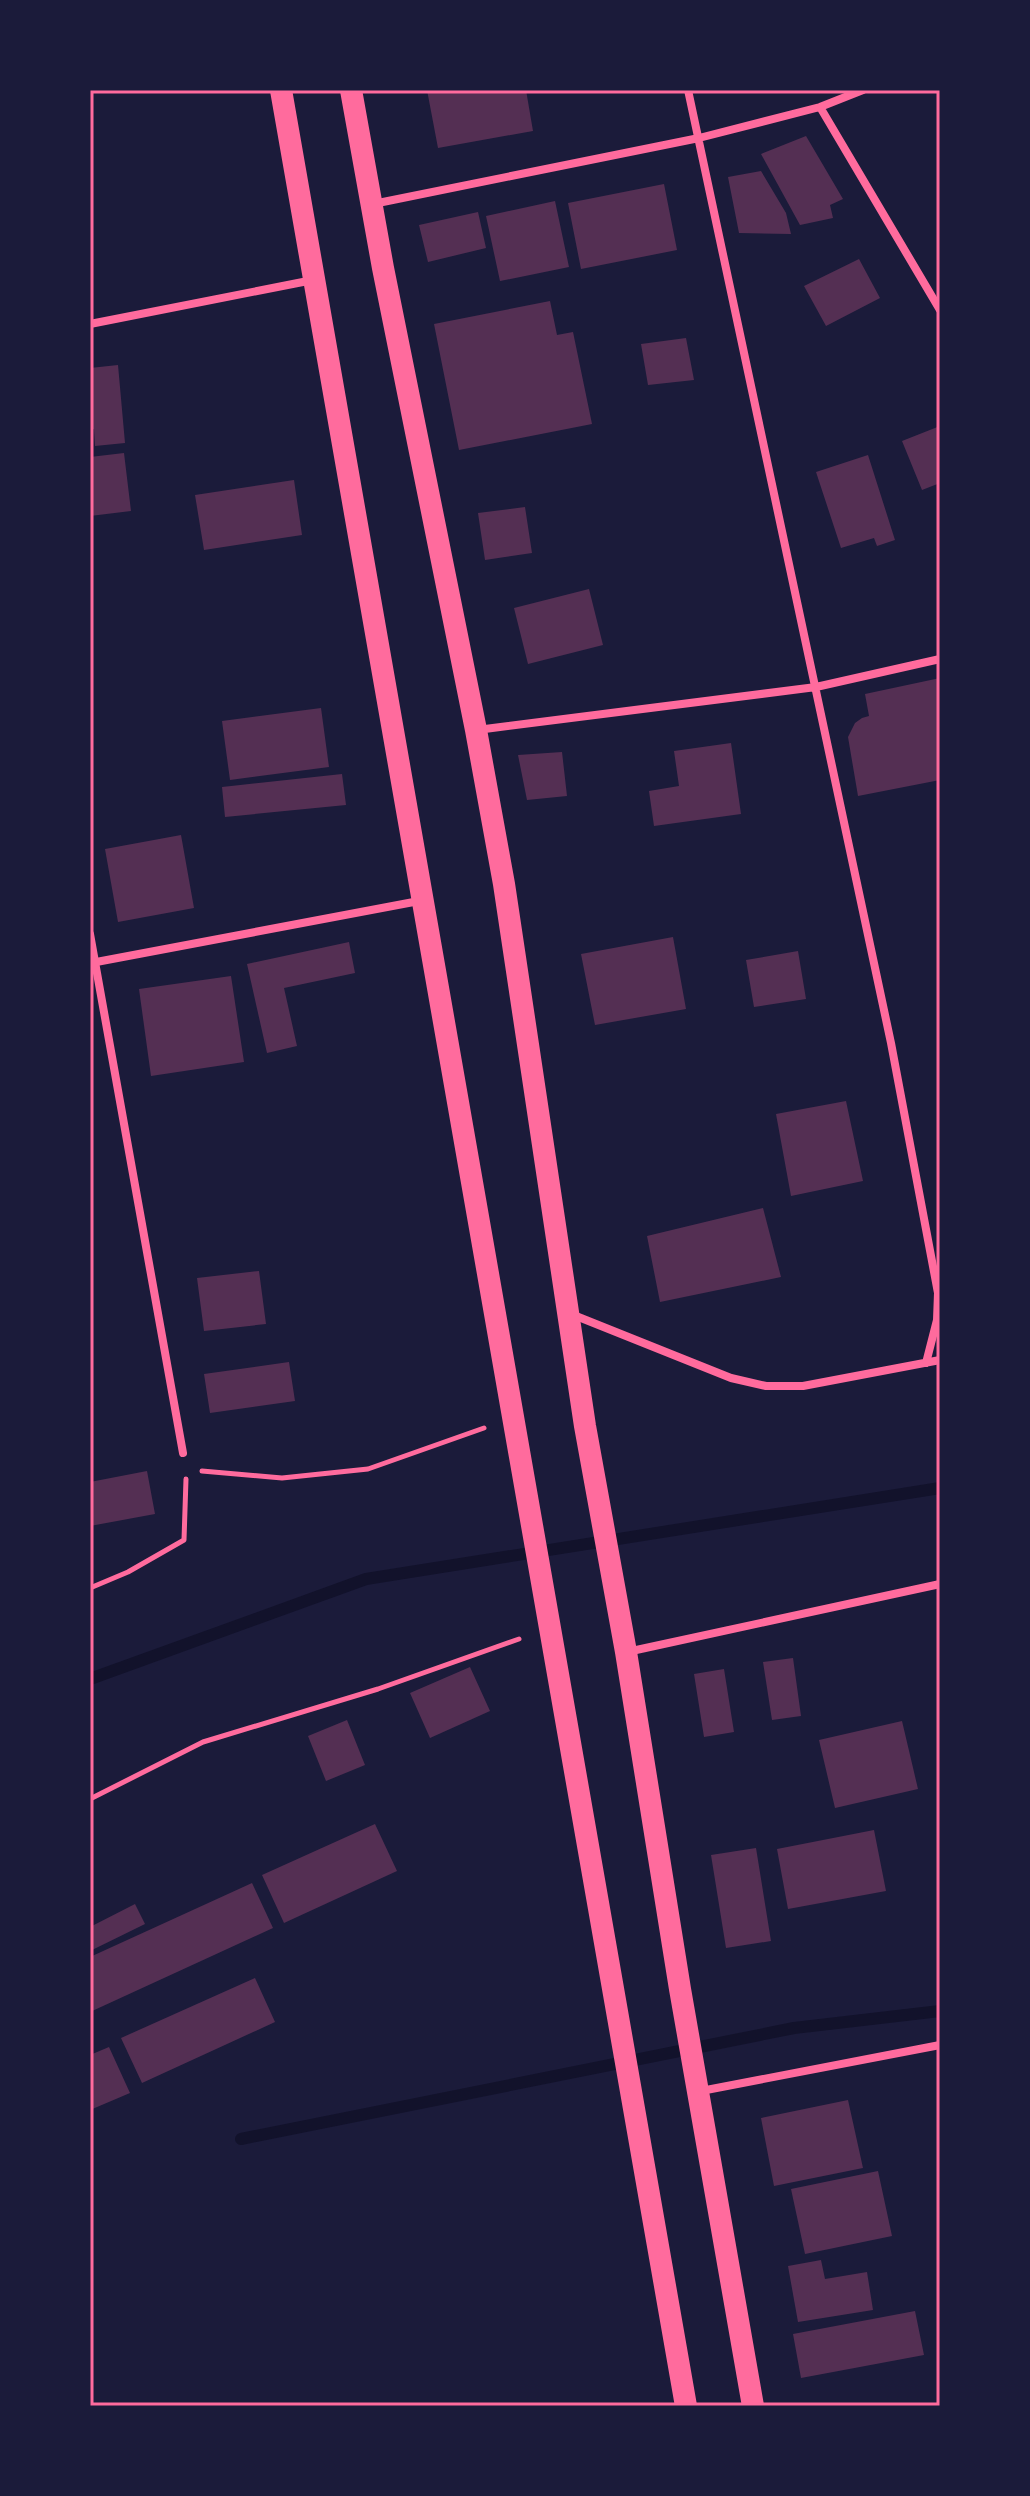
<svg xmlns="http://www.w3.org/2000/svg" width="1030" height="2496" font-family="Lora,serif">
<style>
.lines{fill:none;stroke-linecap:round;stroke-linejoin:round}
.stream{stroke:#12122b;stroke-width:12}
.building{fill:#542f53}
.path{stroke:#ff6b9d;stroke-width:5}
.minor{stroke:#ff6b9d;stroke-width:8}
.trunk{stroke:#ff6b9d;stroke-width:22}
.neatline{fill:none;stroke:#ff6b9d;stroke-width:3}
</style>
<rect width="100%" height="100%" fill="#1b1b3a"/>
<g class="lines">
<path class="stream" d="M 90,1679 L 366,1579 L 940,1488
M 241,2139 L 794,2028 L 940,2011"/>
</g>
<path class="building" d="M 427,90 L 526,90 L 533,131 L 438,148 Z
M 806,136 L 843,199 L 830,205 L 833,218 L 800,225 L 761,154 Z
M 761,171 L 786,213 L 791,234 L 739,233 L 728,177 Z
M 664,184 L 677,250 L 581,269 L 568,203 Z
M 555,201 L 569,267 L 500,281 L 486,216 Z
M 478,212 L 486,248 L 428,262 L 419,225 Z
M 859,259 L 880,298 L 826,326 L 804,286 Z
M 550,301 L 557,335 L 573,332 L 592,424 L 459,450 L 434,324 Z
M 686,338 L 694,380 L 648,385 L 641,344 Z
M 118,365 L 125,443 L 95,446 L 94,429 L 90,430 L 90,368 Z
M 940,426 L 940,483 L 922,490 L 902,441 Z
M 124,453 L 131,511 L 90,516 L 90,457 Z
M 868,455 L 895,540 L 877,546 L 874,538 L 841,548 L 816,472 Z
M 294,480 L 302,535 L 204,550 L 195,495 Z
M 525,507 L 532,553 L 485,560 L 478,513 Z
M 589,589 L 603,645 L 528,664 L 514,608 Z
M 940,678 L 940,780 L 858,796 L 848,737 L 855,723 L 862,718 L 869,716 L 865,694 Z
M 321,708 L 329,767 L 230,780 L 222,721 Z
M 731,743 L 741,814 L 654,826 L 649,791 L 679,786 L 674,751 Z
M 562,752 L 567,796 L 527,800 L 518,755 Z
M 342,774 L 346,805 L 225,817 L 222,787 Z
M 181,835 L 194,908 L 118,922 L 105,849 Z
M 673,937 L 686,1009 L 595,1025 L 581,954 Z
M 349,942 L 355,973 L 284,988 L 297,1046 L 267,1053 L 247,964 Z
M 798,951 L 806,999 L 754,1007 L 746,960 Z
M 231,976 L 244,1062 L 151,1076 L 139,989 Z
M 846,1101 L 863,1181 L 791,1196 L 776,1114 Z
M 763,1208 L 781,1277 L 660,1302 L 647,1236 Z
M 259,1271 L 266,1324 L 204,1331 L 197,1278 Z
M 289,1362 L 295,1401 L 210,1413 L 204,1374 Z
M 147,1471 L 155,1514 L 90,1526 L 90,1482 Z
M 793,1658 L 801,1716 L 772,1720 L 763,1662 Z
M 470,1667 L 490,1711 L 430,1738 L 410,1693 Z
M 724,1669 L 734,1732 L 704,1737 L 694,1674 Z
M 347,1720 L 365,1765 L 326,1781 L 308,1736 Z
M 902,1721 L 918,1789 L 835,1808 L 819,1740 Z
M 375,1824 L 397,1871 L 284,1923 L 262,1875 Z
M 874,1830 L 886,1891 L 788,1909 L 777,1849 Z
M 756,1848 L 771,1941 L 726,1948 L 711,1855 Z
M 252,1883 L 273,1928 L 90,2012 L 90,1957 Z
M 135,1904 L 145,1924 L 90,1951 L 90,1927 Z
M 255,1978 L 275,2022 L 142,2083 L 121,2038 Z
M 109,2047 L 130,2093 L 90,2110 L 90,2055 Z
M 848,2100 L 863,2168 L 774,2186 L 761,2118 Z
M 878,2171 L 892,2236 L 805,2254 L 791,2189 Z
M 821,2260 L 825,2279 L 867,2272 L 873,2310 L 798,2322 L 788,2266 Z
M 915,2311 L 924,2355 L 801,2378 L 793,2334 Z"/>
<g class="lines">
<path class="path" d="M 202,1471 L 282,1478 L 368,1469 L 484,1428
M 90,1588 L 128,1572 L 184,1540 L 186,1479
M 90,1799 L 203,1742 L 378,1689 L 519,1639"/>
<path class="minor" d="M 688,90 L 891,1043 L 938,1293 L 937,1320 L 926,1363
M 820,107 L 940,310
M 373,204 L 699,138 L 820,107 L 863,90
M 90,324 L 313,280
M 477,730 L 816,687 L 940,659
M 90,934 L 183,1453
M 91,963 L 419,901
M 571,1314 L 731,1378 L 766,1386 L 803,1386 L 940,1360
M 627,1652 L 940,1584
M 701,2091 L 940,2045"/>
<path class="trunk" d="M 281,90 L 686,2406
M 351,90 L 383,268 L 476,730 L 504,884 L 585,1426 L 626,1652 L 680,1989 L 753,2406"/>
</g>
<rect width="1030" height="2496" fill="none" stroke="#1b1b3a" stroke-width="184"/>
<rect x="92" y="92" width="846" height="2312" class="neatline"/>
</svg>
